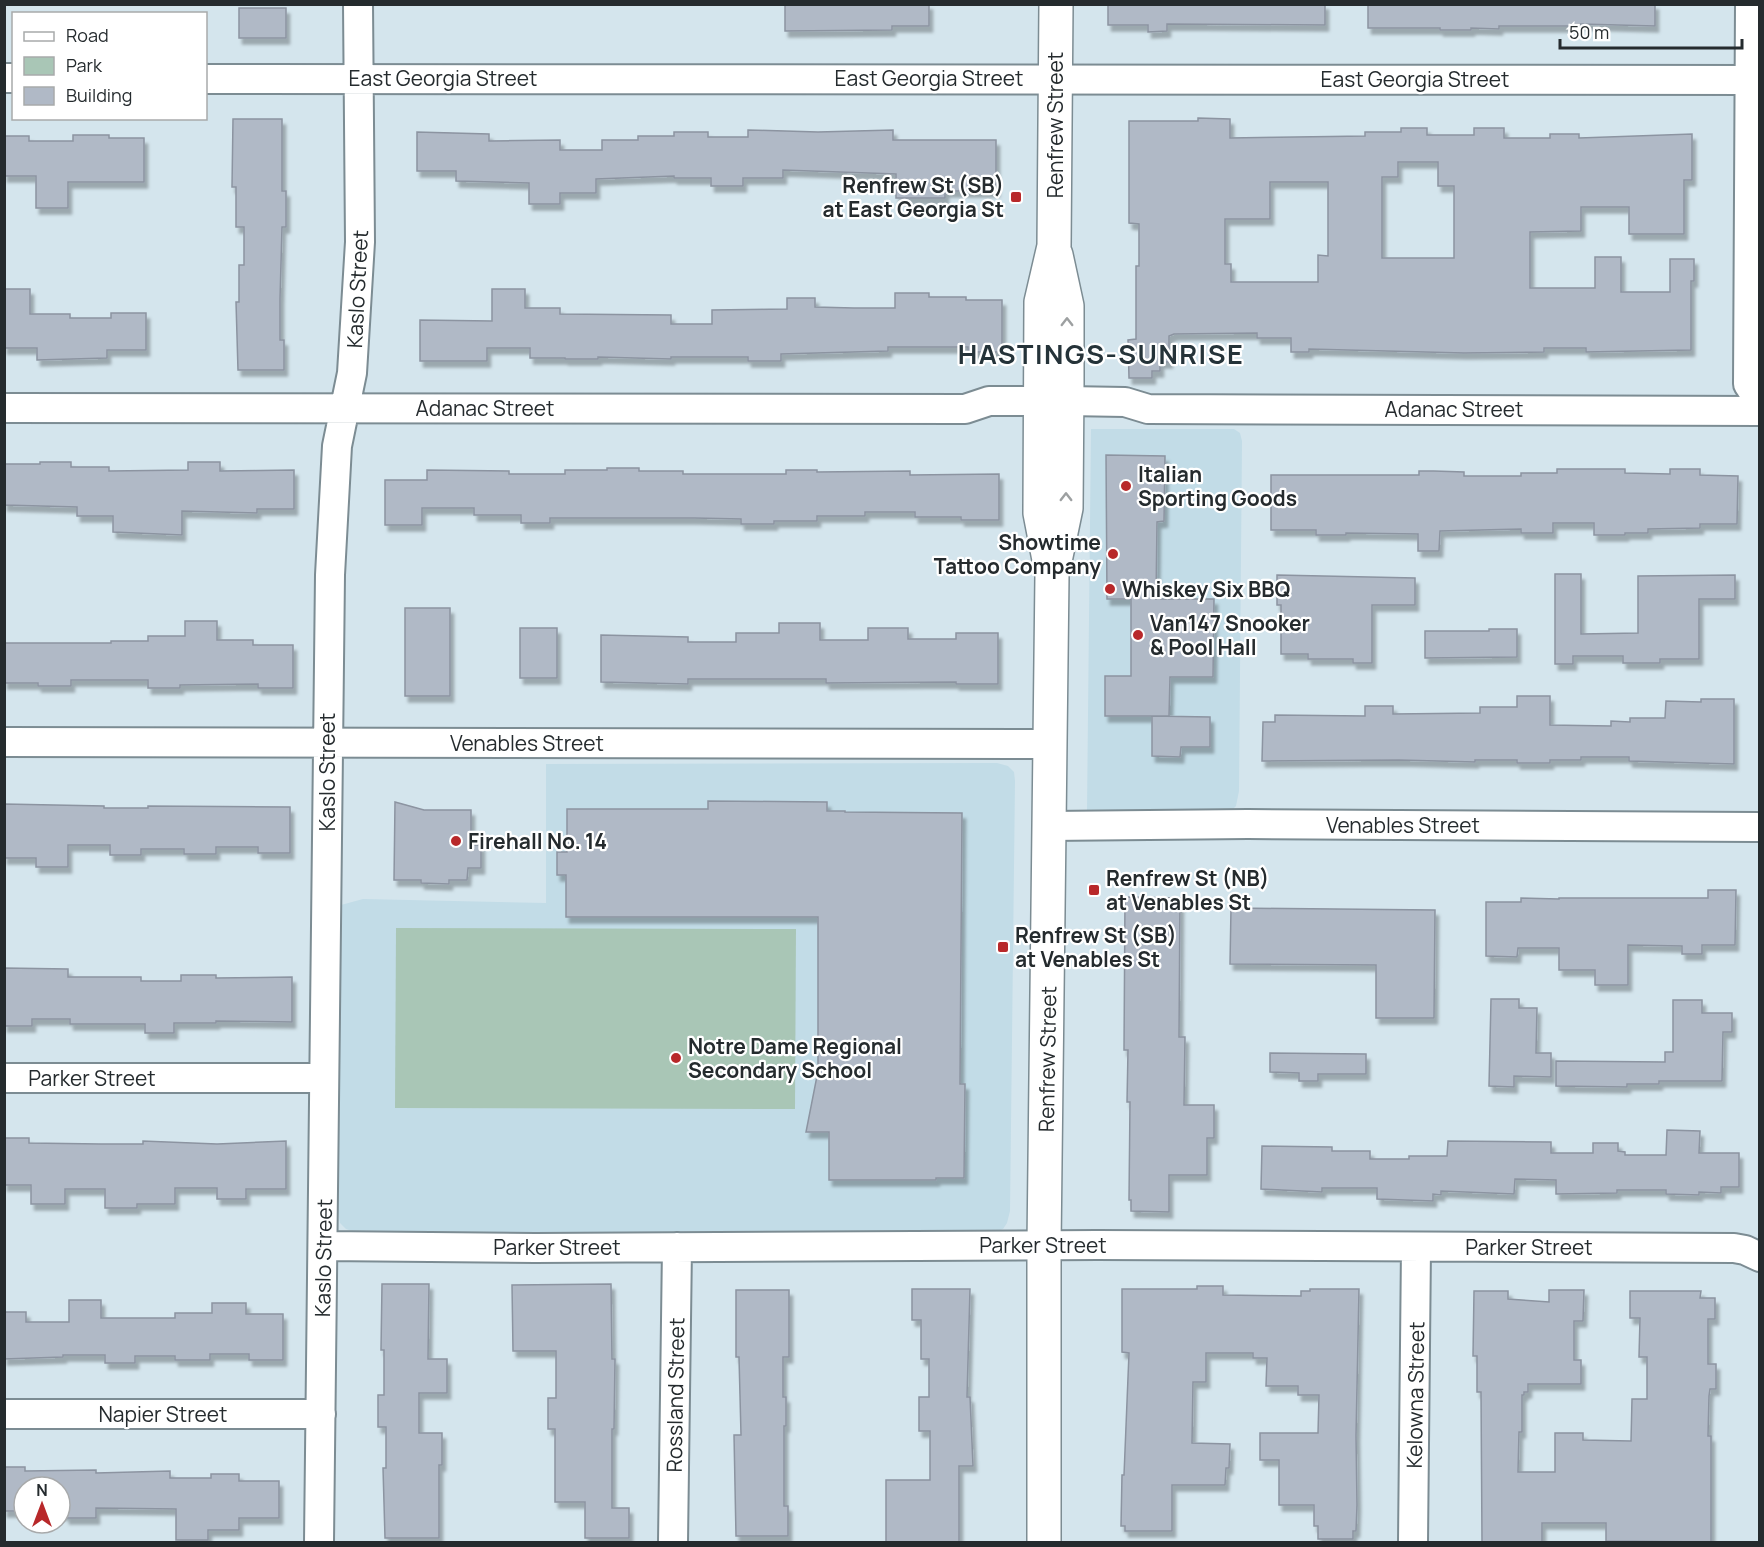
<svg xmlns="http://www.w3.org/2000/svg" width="1764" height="1547" font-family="Manrope,sans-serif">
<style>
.built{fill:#c2dce7}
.green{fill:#a9c6b6}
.building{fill:#b0b9c6;stroke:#8c94a1;stroke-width:1.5;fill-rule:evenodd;filter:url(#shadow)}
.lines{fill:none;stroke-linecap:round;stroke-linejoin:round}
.street-casing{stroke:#7c8c93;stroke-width:32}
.secondary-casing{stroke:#7c8c93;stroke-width:36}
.street{stroke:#fff;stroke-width:28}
.secondary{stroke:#fff;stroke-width:33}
.oneway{stroke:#9da0a1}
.poi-dot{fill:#b8282a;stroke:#fff;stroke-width:2}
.labels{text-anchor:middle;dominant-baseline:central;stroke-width:4.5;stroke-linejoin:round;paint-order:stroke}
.street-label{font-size:21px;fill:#252b2e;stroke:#fff}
.poi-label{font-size:21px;font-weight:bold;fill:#252b2e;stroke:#fff;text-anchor:start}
.district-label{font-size:27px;font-weight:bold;letter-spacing:1.5px;fill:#253339;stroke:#fff}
</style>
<defs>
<filter id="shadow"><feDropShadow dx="3.5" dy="6" stdDeviation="1.5" flood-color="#0004"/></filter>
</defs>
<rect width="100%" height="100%" fill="#d4e5ed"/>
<path class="built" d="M 1091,429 L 1234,429 L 1240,433 L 1242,441 L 1239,791 L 1236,806 L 1232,810 L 1087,811 Z
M 997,763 L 1008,766 L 1014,772 L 1015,781 L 1010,1211 L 1007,1223 L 1003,1229 L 994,1232 L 355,1232 L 346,1229 L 340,1223 L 338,1212 L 341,905 L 363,899 L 546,903 L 546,764 Z"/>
<path class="green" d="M 396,928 L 796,929 L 795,1109 L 395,1108 Z"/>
<path class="building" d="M 785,4 L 929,4 L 929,26 L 892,26 L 892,30 L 785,31 Z
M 1108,4 L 1325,4 L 1325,25 L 1167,24 L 1167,31 L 1148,32 L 1148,25 L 1108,25 Z
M 1368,4 L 1655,4 L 1655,26 L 1580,24 L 1571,24 L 1571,26 L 1499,26 L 1499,29 L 1471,28 L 1471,30 L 1440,30 L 1440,28 L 1368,28 Z
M 239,8 L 286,8 L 286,38 L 239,38 Z
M 1198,118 L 1230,119 L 1230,138 L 1365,136 L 1365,132 L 1401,132 L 1401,128 L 1427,128 L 1427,135 L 1474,135 L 1474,128 L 1504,128 L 1504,138 L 1550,138 L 1550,134 L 1579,134 L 1579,138 L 1692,134 L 1692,180 L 1684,180 L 1684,234 L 1629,234 L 1629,207 L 1581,207 L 1581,231 L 1530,232 L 1530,288 L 1595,288 L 1595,257 L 1621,257 L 1621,292 L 1670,292 L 1670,259 L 1694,259 L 1694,281 L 1691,281 L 1691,350 L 1586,352 L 1586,348 L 1544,348 L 1544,352 L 1464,353 L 1309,349 L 1309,352 L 1291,352 L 1291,338 L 1257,338 L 1257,333 L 1174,334 L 1169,336 L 1169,362 L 1160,362 L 1160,371 L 1152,371 L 1152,378 L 1129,378 L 1128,340 L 1136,339 L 1136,266 L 1139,266 L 1139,224 L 1129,223 L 1129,121 L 1198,121 ZM 1398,162 L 1438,162 L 1438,186 L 1454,186 L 1454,258 L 1382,258 L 1382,177 L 1398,177 ZM 1270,182 L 1328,182 L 1328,256 L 1318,255 L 1318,282 L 1231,282 L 1231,264 L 1225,264 L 1225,219 L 1270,219 Z
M 233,119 L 282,119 L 282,191 L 286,191 L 286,227 L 282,227 L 280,299 L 280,340 L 284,340 L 284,370 L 238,370 L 236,302 L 239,302 L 239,265 L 244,265 L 244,227 L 236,227 L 236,187 L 232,187 Z
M 748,130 L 818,132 L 893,130 L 893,140 L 996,140 L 996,191 L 945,191 L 945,198 L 896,198 L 896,174 L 783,170 L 783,178 L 743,178 L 743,186 L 711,186 L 711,178 L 674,178 L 674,176 L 596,179 L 596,193 L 560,193 L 560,204 L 529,204 L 529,183 L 456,181 L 456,171 L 417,171 L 417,132 L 489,134 L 489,141 L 560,140 L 560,150 L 602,150 L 602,140 L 638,140 L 638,136 L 674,136 L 674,132 L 708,132 L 708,137 L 748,137 Z
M 73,135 L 109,135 L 109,138 L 144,138 L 144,182 L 68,182 L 68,208 L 36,208 L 36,176 L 4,176 L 4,136 L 29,136 L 29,141 L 73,141 Z
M 4,289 L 30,289 L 30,314 L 70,314 L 70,318 L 111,318 L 111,313 L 146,313 L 146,350 L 107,350 L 107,358 L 37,360 L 37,348 L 4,348 Z
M 492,289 L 525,289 L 525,308 L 560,308 L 560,314 L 671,315 L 671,324 L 712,324 L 712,310 L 787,309 L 787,298 L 815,298 L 815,307 L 854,308 L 895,308 L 895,293 L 929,293 L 929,297 L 966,297 L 966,300 L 1002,300 L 1002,352 L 968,352 L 968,347 L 888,347 L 888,351 L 781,354 L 781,361 L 748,361 L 748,357 L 671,357 L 671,359 L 598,357 L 598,359 L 565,359 L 565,358 L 530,358 L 530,348 L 487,348 L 487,361 L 420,361 L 420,320 L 492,321 Z
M 1106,455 L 1165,456 L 1164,521 L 1157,522 L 1156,599 L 1214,599 L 1213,677 L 1170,677 L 1169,716 L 1105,716 L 1105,676 L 1131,676 L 1131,599 L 1107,599 Z
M 40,462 L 71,462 L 71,467 L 109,467 L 109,471 L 188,470 L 188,462 L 220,462 L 220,471 L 294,470 L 294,509 L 257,509 L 257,513 L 182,511 L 182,535 L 113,532 L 113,516 L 77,516 L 77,507 L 4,505 L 4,464 L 40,464 Z
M 607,468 L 639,468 L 639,471 L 683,471 L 683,474 L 786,474 L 786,470 L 817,470 L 817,472 L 910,471 L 910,475 L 999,474 L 999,520 L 961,520 L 961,517 L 915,517 L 915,512 L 865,512 L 865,516 L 817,516 L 817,521 L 774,521 L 774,524 L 741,524 L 741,519 L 694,518 L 550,518 L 550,523 L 521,523 L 521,515 L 474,515 L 474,508 L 422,508 L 422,525 L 385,525 L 385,480 L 427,480 L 427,470 L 509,471 L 509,474 L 565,474 L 565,470 L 607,470 Z
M 1557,469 L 1625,469 L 1625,473 L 1670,474 L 1670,469 L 1700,469 L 1700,475 L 1738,476 L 1737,524 L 1700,524 L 1700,528 L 1648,529 L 1648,533 L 1625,533 L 1625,535 L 1594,535 L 1594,523 L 1553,523 L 1553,533 L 1521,533 L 1521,529 L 1440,531 L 1439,551 L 1418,551 L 1418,534 L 1346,533 L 1346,535 L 1316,535 L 1316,530 L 1271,530 L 1271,475 L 1419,475 L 1419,471 L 1434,471 L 1464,472 L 1464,476 L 1521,476 L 1521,473 L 1557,473 Z
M 1555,574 L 1581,574 L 1581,634 L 1638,633 L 1638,576 L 1735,575 L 1735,599 L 1699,599 L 1699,659 L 1660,659 L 1660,663 L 1623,663 L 1623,656 L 1573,656 L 1573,664 L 1555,664 Z
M 1277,575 L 1415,578 L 1415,605 L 1372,605 L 1372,663 L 1353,663 L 1353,659 L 1308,659 L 1308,654 L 1281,654 L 1281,605 L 1277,605 Z
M 405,608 L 450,608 L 450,696 L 405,696 Z
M 185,621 L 217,621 L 217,640 L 253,640 L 253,645 L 293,645 L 293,688 L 258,688 L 258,684 L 180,685 L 180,688 L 148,688 L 148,680 L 71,680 L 71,686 L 38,686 L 38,683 L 4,683 L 4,643 L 111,643 L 111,641 L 148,641 L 148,636 L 185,636 Z
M 779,623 L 820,623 L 820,640 L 868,640 L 868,628 L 908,628 L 908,639 L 956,639 L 956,633 L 998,633 L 998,684 L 956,684 L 956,682 L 826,683 L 826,679 L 688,679 L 688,684 L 601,682 L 601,635 L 688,637 L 688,642 L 736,642 L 736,633 L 779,633 Z
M 520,628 L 557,628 L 557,678 L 520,678 Z
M 1489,629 L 1517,629 L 1517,657 L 1425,658 L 1425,631 L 1489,631 Z
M 1517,696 L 1550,696 L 1550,725 L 1611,726 L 1611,721 L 1630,722 L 1630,718 L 1665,718 L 1666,701 L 1701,702 L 1701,699 L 1734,699 L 1734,764 L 1629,761 L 1629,757 L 1581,757 L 1581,760 L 1550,760 L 1550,763 L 1517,763 L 1517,760 L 1475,760 L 1475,762 L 1399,760 L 1262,761 L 1263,722 L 1275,722 L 1275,715 L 1365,716 L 1365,706 L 1393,706 L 1393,714 L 1480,713 L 1480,707 L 1517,707 Z
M 1152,716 L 1210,717 L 1210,747 L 1181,747 L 1180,757 L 1152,756 Z
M 708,801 L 827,802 L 827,811 L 845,811 L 845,812 L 962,813 L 960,1084 L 965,1084 L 964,1178 L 936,1178 L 936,1180 L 829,1180 L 829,1132 L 806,1132 L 818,1071 L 818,917 L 566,917 L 566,875 L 557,875 L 557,852 L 567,852 L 567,809 L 708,809 Z
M 395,802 L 424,810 L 471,810 L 471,845 L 481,845 L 481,868 L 468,868 L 467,880 L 449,880 L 449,884 L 421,883 L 421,880 L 394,880 Z
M 4,804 L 104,806 L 104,808 L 148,808 L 148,806 L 290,807 L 290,853 L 258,853 L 258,847 L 216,847 L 216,854 L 184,854 L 184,849 L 141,849 L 141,855 L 110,855 L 110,845 L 68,845 L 68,867 L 36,867 L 36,858 L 4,858 Z
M 1708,890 L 1736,890 L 1735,945 L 1702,945 L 1702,954 L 1682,954 L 1682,946 L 1628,945 L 1628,985 L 1595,985 L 1595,970 L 1559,970 L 1559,948 L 1518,948 L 1517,957 L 1486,956 L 1486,902 L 1521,902 L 1521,898 L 1559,899 L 1559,898 L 1708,898 Z
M 1125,897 L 1180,898 L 1179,1037 L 1185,1037 L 1184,1105 L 1214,1105 L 1214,1138 L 1207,1138 L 1207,1175 L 1169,1175 L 1169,1212 L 1131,1211 L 1131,1200 L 1129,1200 L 1130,1102 L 1127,1102 L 1128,1050 L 1124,1050 Z
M 1231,908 L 1435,910 L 1434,1018 L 1376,1018 L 1376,965 L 1230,964 Z
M 4,968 L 68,969 L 68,977 L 141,977 L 141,981 L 181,981 L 181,975 L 216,975 L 216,978 L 292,977 L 292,1022 L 216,1021 L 216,1023 L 174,1023 L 174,1033 L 145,1033 L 145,1024 L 70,1024 L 70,1019 L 32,1019 L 32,1026 L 4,1026 Z
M 1491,999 L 1519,999 L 1519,1008 L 1537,1008 L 1536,1053 L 1551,1053 L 1551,1077 L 1514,1076 L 1514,1087 L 1489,1086 Z
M 1673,1000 L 1702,1000 L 1702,1013 L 1732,1013 L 1732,1032 L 1723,1032 L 1722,1081 L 1659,1081 L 1659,1084 L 1627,1084 L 1627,1087 L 1556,1086 L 1556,1061 L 1665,1062 L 1665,1052 L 1673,1052 Z
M 1270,1053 L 1366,1054 L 1366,1074 L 1318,1074 L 1318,1081 L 1299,1081 L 1299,1073 L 1270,1072 Z
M 1667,1130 L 1700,1131 L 1699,1153 L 1739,1153 L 1739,1187 L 1721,1187 L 1721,1193 L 1699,1192 L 1699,1195 L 1666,1194 L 1666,1190 L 1617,1190 L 1617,1193 L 1556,1194 L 1556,1180 L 1515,1179 L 1514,1194 L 1441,1191 L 1441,1195 L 1433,1194 L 1433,1201 L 1377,1199 L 1377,1188 L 1322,1188 L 1322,1192 L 1261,1189 L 1262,1146 L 1332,1147 L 1332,1151 L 1370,1151 L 1370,1159 L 1409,1159 L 1409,1156 L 1447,1156 L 1448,1141 L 1551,1142 L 1551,1153 L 1593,1153 L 1593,1143 L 1618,1143 L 1618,1151 L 1625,1152 L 1625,1155 L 1666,1155 Z
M 4,1138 L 29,1138 L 29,1143 L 101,1144 L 143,1144 L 143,1141 L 217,1144 L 286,1141 L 286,1189 L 246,1189 L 246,1199 L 217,1199 L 217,1188 L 175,1188 L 175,1204 L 137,1204 L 137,1208 L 105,1208 L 105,1189 L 65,1189 L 65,1204 L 31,1204 L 31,1185 L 4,1185 Z
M 382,1284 L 429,1284 L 428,1359 L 447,1359 L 447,1393 L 419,1393 L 419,1433 L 442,1433 L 442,1465 L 439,1465 L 439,1538 L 385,1538 L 383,1468 L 386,1468 L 386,1427 L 378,1427 L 378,1395 L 384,1395 L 384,1350 L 381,1350 Z
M 611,1284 L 612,1359 L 615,1359 L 614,1429 L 612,1429 L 612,1508 L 629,1508 L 629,1538 L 585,1538 L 585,1502 L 555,1502 L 555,1429 L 548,1429 L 548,1398 L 556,1398 L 556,1351 L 513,1351 L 512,1285 Z
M 1197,1286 L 1223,1286 L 1223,1295 L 1301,1296 L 1301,1291 L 1310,1291 L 1310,1289 L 1359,1289 L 1356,1436 L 1357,1505 L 1356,1531 L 1353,1531 L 1353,1539 L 1318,1539 L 1318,1526 L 1314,1526 L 1314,1505 L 1279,1505 L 1279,1460 L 1260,1460 L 1260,1433 L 1318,1433 L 1319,1395 L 1298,1395 L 1298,1386 L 1266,1386 L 1267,1358 L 1253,1358 L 1253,1353 L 1206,1353 L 1206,1382 L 1193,1382 L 1192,1443 L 1230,1444 L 1229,1468 L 1226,1468 L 1225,1485 L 1172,1485 L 1172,1531 L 1125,1531 L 1125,1526 L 1121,1526 L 1122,1475 L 1124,1475 L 1129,1353 L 1122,1352 L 1122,1289 L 1197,1289 Z
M 912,1289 L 970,1289 L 967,1397 L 970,1397 L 973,1466 L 959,1466 L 959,1542 L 886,1542 L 886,1480 L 930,1480 L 930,1431 L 919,1431 L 919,1397 L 929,1397 L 929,1359 L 921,1359 L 921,1320 L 912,1320 Z
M 736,1290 L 789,1290 L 789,1357 L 783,1357 L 783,1397 L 786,1397 L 786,1426 L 784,1426 L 784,1506 L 788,1506 L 788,1536 L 736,1536 L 734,1435 L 741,1435 L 739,1357 L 736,1357 Z
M 1549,1290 L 1584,1290 L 1583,1321 L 1574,1321 L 1574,1360 L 1581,1360 L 1581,1384 L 1528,1384 L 1528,1392 L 1524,1392 L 1524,1395 L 1522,1395 L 1522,1432 L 1519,1432 L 1518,1472 L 1555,1472 L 1555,1433 L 1583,1433 L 1583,1440 L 1631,1441 L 1632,1399 L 1647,1399 L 1647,1357 L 1639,1357 L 1640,1318 L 1630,1318 L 1630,1291 L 1701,1291 L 1700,1298 L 1715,1298 L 1715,1319 L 1708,1319 L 1708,1364 L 1716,1364 L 1716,1389 L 1710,1389 L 1709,1396 L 1708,1436 L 1711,1436 L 1711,1542 L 1606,1541 L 1606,1523 L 1542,1523 L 1542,1542 L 1482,1542 L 1481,1392 L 1477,1392 L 1477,1356 L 1473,1356 L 1474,1291 L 1508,1291 L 1508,1299 L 1549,1302 Z
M 69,1300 L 101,1300 L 101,1318 L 175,1318 L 175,1313 L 212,1313 L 212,1303 L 246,1303 L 246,1314 L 283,1314 L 283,1360 L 249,1360 L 249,1354 L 210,1354 L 210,1360 L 175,1360 L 175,1356 L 135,1356 L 135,1363 L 105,1363 L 105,1355 L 63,1355 L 63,1357 L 4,1359 L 4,1312 L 26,1312 L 26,1322 L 69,1322 Z
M 4,1467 L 25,1467 L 25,1471 L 96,1470 L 96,1473 L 170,1471 L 170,1478 L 211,1478 L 211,1474 L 239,1474 L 239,1481 L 279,1481 L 279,1518 L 239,1518 L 239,1530 L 208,1530 L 208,1540 L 176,1540 L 176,1509 L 96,1508 L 96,1518 L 66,1518 L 66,1514 L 60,1514 L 60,1487 L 24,1487 L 24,1511 L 4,1511 Z"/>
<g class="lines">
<defs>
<path id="street" d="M 1750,4 L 1748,384 L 1760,402
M 4,78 L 14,78
M 206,79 L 1760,80
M 1067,401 L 1125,402 L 1148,409 L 1760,411
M 4,408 L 965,409 L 989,401 L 1041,401
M 4,742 L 1050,744
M 1049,826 L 1248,824 L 1757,827
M 4,1078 L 324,1078
M 324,1246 L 535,1248 L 1097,1245 L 1734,1248 L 1745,1250 L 1760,1257
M 4,1414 L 321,1414
M 319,1542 L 330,575 L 337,446 L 352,373 L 360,242 L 358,4
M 673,1542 L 677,1247
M 1413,1542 L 1416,1247"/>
<path id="secondary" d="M 1055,561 L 1066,508 L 1067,381 L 1067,306 L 1056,255
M 1044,1542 L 1044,1245 L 1052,575 L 1040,513 L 1041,302 L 1054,246 L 1056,4"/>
</defs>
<use href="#street" class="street-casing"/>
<use href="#secondary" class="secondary-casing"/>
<use href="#street" class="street"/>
<use href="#secondary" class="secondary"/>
</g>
<defs><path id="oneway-chevron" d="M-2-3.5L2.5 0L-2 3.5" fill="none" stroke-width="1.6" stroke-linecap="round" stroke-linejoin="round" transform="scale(1.5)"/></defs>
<g class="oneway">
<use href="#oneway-chevron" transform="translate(1067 322) rotate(-90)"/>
<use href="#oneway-chevron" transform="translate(1066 497) rotate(-90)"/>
</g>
<g class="poi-dot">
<rect x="1010" y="191" width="12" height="12" rx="3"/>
<circle cx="1126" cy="486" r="6"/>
<circle cx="1113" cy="554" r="6"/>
<circle cx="1110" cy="589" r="6"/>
<circle cx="1138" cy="635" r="6"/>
<circle cx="456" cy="841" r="6"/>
<rect x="1088" y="884" width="12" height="12" rx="3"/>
<rect x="997" y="941" width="12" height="12" rx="3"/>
<circle cx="676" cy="1058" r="6"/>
</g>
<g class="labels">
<g class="street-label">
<text x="443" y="78">East Georgia Street</text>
<text x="929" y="78">East Georgia Street</text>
<text x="1415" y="79">East Georgia Street</text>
<text transform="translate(1055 125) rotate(-90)">Renfrew Street</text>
<text transform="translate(357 289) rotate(-87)">Kaslo Street</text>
<text x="485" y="408">Adanac Street</text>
<text x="1454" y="409">Adanac Street</text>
<text x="527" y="743">Venables Street</text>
<text transform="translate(327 772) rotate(-90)">Kaslo Street</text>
<text x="1403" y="825">Venables Street</text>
<text transform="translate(1047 1059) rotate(-89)">Renfrew Street</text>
<text x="92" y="1078">Parker Street</text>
<text x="1043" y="1245">Parker Street</text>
<text x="557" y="1247">Parker Street</text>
<text x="1529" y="1247">Parker Street</text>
<text transform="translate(323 1258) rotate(-89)">Kaslo Street</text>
<text transform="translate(675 1395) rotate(-89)">Rossland Street</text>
<text transform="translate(1415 1395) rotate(-89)">Kelowna Street</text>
<text x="163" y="1414">Napier Street</text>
</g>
<g class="poi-label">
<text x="1004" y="185" text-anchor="end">Renfrew St (SB)<tspan x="1004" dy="24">at East Georgia St</tspan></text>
<text x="1138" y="474">Italian<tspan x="1138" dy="24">Sporting Goods</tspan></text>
<text x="1101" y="542" text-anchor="end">Showtime<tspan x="1101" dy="24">Tattoo Company</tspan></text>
<text x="1122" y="589">Whiskey Six BBQ</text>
<text x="1150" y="623">Van147 Snooker<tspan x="1150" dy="24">&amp; Pool Hall</tspan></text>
<text x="468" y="841">Firehall No. 14</text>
<text x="1106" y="878">Renfrew St (NB)<tspan x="1106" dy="24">at Venables St</tspan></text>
<text x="1015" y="935">Renfrew St (SB)<tspan x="1015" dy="24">at Venables St</tspan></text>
<text x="688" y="1046">Notre Dame Regional<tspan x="688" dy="24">Secondary School</tspan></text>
</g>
<g class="district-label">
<text x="1101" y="353">HASTINGS-SUNRISE</text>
</g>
</g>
<rect width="1764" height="1547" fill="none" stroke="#252b2e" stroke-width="12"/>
<rect x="12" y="12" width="195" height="108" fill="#ffffff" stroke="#a8aaab" stroke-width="1.5"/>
<rect x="24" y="32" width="30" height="9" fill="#ffffff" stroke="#a8aaab" stroke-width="1.5"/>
<text x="66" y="42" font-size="18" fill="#252b2e">Road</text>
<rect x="24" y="57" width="30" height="18" fill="#a9c6b6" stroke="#a8aaab" stroke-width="1.5"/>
<text x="66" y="72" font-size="18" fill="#252b2e">Park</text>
<rect x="24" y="87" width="30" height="18" fill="#b0b9c6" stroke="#a8aaab" stroke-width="1.5"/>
<text x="66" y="102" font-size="18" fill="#252b2e">Building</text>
<g transform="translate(42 1505)"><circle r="28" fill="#ffffff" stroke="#a8aaab" stroke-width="1.5"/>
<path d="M0-4.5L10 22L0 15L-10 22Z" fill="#b8282a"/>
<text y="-9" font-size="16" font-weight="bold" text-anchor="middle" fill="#252b2e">N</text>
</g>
<path d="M1560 39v9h182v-9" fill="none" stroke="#252b2e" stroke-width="3"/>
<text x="1569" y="39" font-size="18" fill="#252b2e" stroke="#ffffff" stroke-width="4.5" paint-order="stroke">50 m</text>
</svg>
